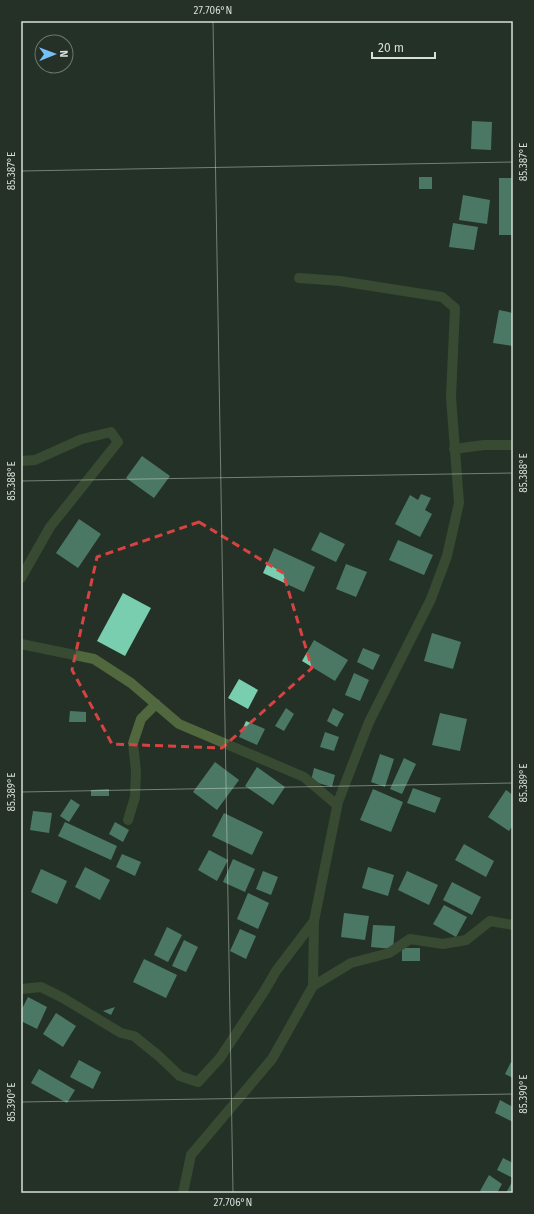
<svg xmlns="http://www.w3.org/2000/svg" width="534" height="1214" font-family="'Fira Sans',sans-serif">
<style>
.building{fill:#7aceb0}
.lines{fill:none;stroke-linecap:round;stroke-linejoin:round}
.minor{stroke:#51683e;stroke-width:10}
.marked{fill:none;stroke:#d64342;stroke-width:3;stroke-dasharray:8 5;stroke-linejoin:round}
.ticks{fill:none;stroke:#d7dfd8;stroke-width:1;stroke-opacity:0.45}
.neatline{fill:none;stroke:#d7dfd8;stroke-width:1.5}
.ticks-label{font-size:10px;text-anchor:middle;fill:#d7dfd8}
</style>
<rect width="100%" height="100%" fill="#253127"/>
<path class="building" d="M 472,121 L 492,122 L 491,150 L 471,149 Z
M 419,177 L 432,177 L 432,189 L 419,189 Z
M 499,178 L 513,178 L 513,235 L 499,235 Z
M 463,195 L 490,200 L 487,224 L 459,220 Z
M 453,223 L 478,227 L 474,250 L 449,247 Z
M 499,310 L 513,313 L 513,346 L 493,343 Z
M 142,456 L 170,476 L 154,498 L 126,478 Z
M 421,494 L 431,498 L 425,510 L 432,514 L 420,537 L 395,524 L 410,495 L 418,500 Z
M 79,519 L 101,534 L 78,568 L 56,553 Z
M 320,532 L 345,544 L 336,562 L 311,550 Z
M 398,540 L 433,555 L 424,575 L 389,560 Z
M 274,548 L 315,567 L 304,592 L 263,573 Z
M 346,564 L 367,572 L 356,597 L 336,589 Z
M 123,593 L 151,608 L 125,656 L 97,641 Z
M 432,633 L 461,642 L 453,669 L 424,661 Z
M 314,640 L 348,660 L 335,681 L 302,661 Z
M 363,648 L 380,655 L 373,670 L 357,662 Z
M 354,673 L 369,680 L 360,701 L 345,695 Z
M 239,679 L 258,690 L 248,709 L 228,698 Z
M 286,708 L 294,714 L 284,731 L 275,726 Z
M 333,708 L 344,714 L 337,727 L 327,721 Z
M 70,711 L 86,712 L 86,722 L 69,722 Z
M 440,713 L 467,719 L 460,751 L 432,745 Z
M 246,721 L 265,729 L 257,745 L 239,737 Z
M 325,732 L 339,737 L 334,751 L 320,747 Z
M 380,754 L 394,759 L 385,787 L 371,782 Z
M 404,758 L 416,764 L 402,794 L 390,789 Z
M 215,762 L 239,780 L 217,810 L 193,792 Z
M 257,767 L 285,787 L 273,805 L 245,786 Z
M 314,768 L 335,775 L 332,787 L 311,781 Z
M 413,788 L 441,798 L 435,813 L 407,803 Z
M 109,789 L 109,796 L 91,796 L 91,790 Z
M 373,789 L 403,802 L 391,832 L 360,820 Z
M 506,790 L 513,795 L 513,825 L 509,831 L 488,817 Z
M 71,799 L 80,805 L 69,822 L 60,816 Z
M 33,811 L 52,813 L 49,833 L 30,830 Z
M 224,813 L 263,832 L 252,855 L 212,836 Z
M 65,822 L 117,846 L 111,860 L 58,836 Z
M 115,822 L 129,830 L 123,842 L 109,834 Z
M 464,844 L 494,861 L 486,877 L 455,860 Z
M 209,850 L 228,860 L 217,881 L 198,870 Z
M 122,854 L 141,862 L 135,876 L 116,867 Z
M 233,859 L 255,869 L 245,892 L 223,882 Z
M 85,867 L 110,880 L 100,900 L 75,887 Z
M 368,867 L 394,875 L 388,896 L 362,888 Z
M 41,869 L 67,881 L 57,904 L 31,892 Z
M 263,871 L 278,877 L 271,895 L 256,889 Z
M 407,871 L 438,885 L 429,905 L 398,890 Z
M 452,882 L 481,897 L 472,915 L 443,900 Z
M 248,893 L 269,903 L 258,929 L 237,919 Z
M 444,905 L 467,917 L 456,937 L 433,924 Z
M 344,913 L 369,916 L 365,940 L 341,937 Z
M 373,925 L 395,926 L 393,949 L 371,947 Z
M 167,927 L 182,935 L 168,962 L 154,955 Z
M 240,929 L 256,936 L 246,959 L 230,951 Z
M 184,940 L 198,947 L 186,972 L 172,966 Z
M 402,948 L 420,948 L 420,961 L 402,961 Z
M 144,959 L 177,975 L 166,998 L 133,982 Z
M 28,997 L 47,1007 L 37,1029 L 21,1021 L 21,1011 Z
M 115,1007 L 111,1015 L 103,1011 Z
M 56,1013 L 76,1026 L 63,1047 L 43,1034 Z
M 79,1060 L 101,1072 L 93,1089 L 70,1077 Z
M 511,1062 L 513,1063 L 513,1078 L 505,1074 Z
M 39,1069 L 75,1090 L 67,1103 L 31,1083 Z
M 500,1100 L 513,1107 L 513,1122 L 495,1113 Z
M 503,1158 L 513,1163 L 513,1178 L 497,1170 Z
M 489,1175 L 502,1184 L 497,1193 L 483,1193 L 480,1191 Z
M 512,1182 L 513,1182 L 513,1193 L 506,1193 Z"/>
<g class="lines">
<path class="minor" d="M 454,449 L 484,445 L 513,445
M 21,461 L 35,460 L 82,439 L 111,432 L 118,442 L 50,527 L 21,578
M 21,644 L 94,659 L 131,683 L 179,724 L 304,777 L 337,805
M 128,820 L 135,797 L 136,771 L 133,743 L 141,719 L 156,704
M 313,986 L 351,963 L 389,953 L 410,939 L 443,944 L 466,940 L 490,921 L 513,925
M 21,989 L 41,987 L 63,998 L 121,1033 L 134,1036 L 160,1057 L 180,1076 L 198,1082 L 220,1058 L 265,990 L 276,971 L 314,921
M 183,1193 L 191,1155 L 272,1059 L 313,986 L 314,921 L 338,802 L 369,722 L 431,599 L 447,556 L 459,503 L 451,397 L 455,308 L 442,297 L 340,281 L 299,278"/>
</g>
<path d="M0 0H534V1214H0ZM 199,522 L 283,573 L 312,668 L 222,748 L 112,744 L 72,670 L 97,557 Z" fill="#253127" fill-opacity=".55" fill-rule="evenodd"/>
<path class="marked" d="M 199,522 L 283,573 L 312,668 L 222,748 L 112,744 L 72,670 L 97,557 Z"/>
<path class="ticks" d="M 213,21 L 233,1193M 21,171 L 513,162M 21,481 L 513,473M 21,792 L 513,783M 21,1102 L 513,1094"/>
<rect width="534" height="1214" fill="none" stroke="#253127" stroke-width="44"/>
<g transform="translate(54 54) rotate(89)"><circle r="19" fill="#253127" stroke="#6c776e"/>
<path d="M0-3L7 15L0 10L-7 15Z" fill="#75c0f6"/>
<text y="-6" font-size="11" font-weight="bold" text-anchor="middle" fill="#d7dfd8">N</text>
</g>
<path d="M372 52v6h63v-6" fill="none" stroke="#d7dfd8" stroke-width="2"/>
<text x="378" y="52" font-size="12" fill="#d7dfd8" stroke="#253127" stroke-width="3" paint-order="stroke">20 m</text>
<rect x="22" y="22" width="490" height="1170" class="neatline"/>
<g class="ticks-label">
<text x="213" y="14">27.706°N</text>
<text transform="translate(523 162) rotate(-90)" y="4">85.387°E</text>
<text transform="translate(11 171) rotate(-90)" y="4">85.387°E</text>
<text transform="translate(523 473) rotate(-90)" y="4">85.388°E</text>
<text transform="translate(11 481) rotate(-90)" y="4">85.388°E</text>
<text transform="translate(523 783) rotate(-90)" y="4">85.389°E</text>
<text transform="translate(11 792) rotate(-90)" y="4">85.389°E</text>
<text transform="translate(523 1094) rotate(-90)" y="4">85.390°E</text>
<text transform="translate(11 1102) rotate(-90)" y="4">85.390°E</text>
<text x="233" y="1206">27.706°N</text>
</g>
</svg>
